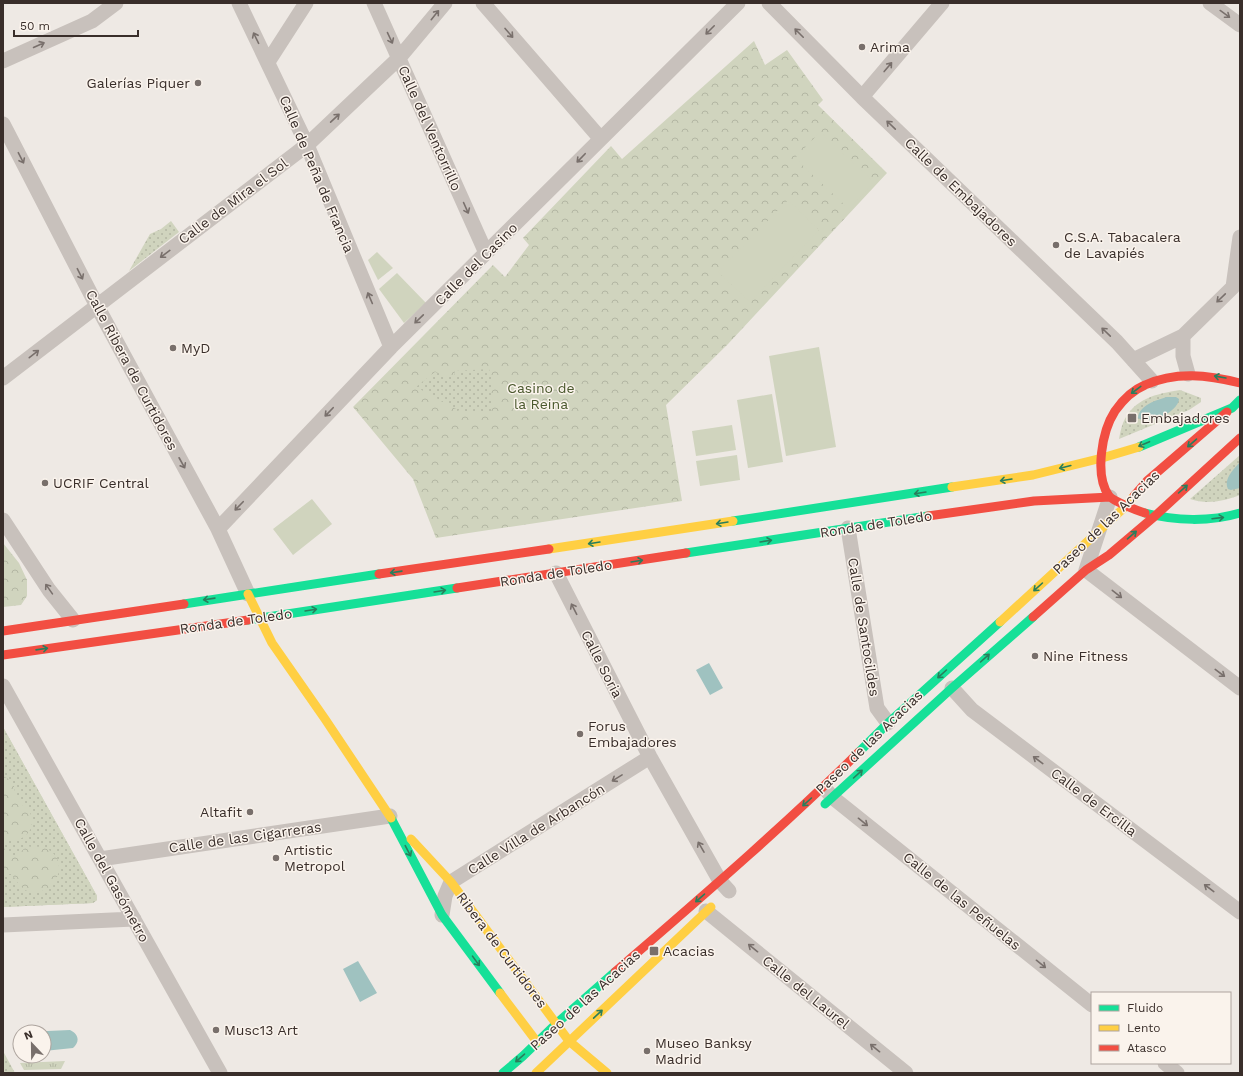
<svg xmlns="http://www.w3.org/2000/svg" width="1243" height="1076" font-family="'Work Sans',sans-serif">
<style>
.grass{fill:url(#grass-tufts)}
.park{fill:url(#park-crowns)}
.garden{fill:url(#garden-dots)}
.pitch{fill:#d0d4be}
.water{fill:#9fc2c0}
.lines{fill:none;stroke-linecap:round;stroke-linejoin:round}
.street{stroke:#c8c1bc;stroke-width:15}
.fast{stroke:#16e098;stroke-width:9}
.slow{stroke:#ffcf43;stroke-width:9}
.jam{stroke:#f24e42;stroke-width:9}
.oneway{stroke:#79706c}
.oneway2{stroke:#297e5c}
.poi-dot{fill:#786f6b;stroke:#faf3ec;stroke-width:1.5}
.labels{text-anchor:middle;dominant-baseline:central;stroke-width:3;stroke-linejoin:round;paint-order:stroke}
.poi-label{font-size:14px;fill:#392e2a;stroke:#faf3ec;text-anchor:start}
.street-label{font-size:14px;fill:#392e2a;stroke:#faf3ec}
.park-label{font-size:14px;fill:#4a582d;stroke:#faf3ec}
</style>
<defs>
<pattern id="grass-tufts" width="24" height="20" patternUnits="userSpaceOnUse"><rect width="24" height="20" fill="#d0d4be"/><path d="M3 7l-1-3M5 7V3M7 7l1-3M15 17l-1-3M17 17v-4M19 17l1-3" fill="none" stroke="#b3b6a3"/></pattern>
<pattern id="park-crowns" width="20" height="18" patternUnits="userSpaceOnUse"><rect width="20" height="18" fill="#d0d4be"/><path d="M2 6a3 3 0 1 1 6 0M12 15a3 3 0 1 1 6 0" fill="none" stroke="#b3b6a3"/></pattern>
<pattern id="garden-dots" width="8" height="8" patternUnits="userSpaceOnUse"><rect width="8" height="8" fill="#d0d4be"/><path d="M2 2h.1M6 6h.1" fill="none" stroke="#b3b6a3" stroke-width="1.8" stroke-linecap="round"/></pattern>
</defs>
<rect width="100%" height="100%" fill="#eee9e4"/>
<path class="grass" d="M 65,1061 L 61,1069 L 24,1070 L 20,1063 Z"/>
<path class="park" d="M 754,41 L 765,65 L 787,50 L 823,100 L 818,105 L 887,173 L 728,344 L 666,405 L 682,501 L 436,538 L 413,479 L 353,407 L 493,265 L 505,277 L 529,245 L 523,238 L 611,146 L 622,159 Z
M 3,543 L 19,563 L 27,580 L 27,596 L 21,605 L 3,607 Z
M 3,727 L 97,896 L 97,900 L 93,903 L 3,907 Z"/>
<path class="garden" d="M 171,221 L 179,232 L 129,271 L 150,234 L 161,229 Z
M 489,369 L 491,375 L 491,412 L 460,411 L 416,387 L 435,372 L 454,378 L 455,371 Z
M 1180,390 L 1201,398 L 1201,402 L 1189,410 L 1119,439 C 1120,434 1121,428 1123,423 C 1134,398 1156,394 1180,390 Z
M 1240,455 L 1240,495 C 1224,501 1207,505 1190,499 Z
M 3,727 L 97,896 L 97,900 L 93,903 L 3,907 L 3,874 L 11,874 C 16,879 19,886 25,890 C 40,897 58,886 59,869 C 60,854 46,845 33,847 C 31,847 28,846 27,847 C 23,849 20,853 17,855 C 9,858 5,852 4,846 L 9,839 C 13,839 18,839 22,838 C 32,833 35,820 29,811 C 26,807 21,805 18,800 C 11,789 20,784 3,776 Z
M 3,1051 L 15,1073 L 3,1073 Z"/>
<path class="pitch" d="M 820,132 L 874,182 L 849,209 L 795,158 Z
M 788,200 L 819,230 L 750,302 L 718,272 Z
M 377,252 L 393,268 L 378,280 L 368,260 Z
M 397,273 L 426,303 L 404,323 L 379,289 Z
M 819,347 L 836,447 L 786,456 L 769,356 Z
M 772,394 L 783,462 L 748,468 L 737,400 Z
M 732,425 L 736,450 L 696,456 L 692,431 Z
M 737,455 L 740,480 L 700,486 L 696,461 Z
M 312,499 L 332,524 L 293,555 L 273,529 Z"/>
<path class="water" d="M 1167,397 L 1176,397 L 1179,399 C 1178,412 1149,426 1138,418 C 1139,405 1157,400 1167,397 Z
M 1240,462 L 1240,488 L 1231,490 L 1228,489 C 1223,479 1234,469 1240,462 Z
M 709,663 L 723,688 L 710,695 L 696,670 Z
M 358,961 L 377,993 L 360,1002 L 343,969 Z
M 70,1030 C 79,1034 80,1042 73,1048 L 44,1051 L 44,1032 L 25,1032 Z"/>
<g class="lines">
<path class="street" d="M 239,3 L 307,145 L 391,347
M 374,3 L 486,253
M 483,3 L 600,138
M 769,3 L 862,97 L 1117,342 L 1152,381
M 1210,3 L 1240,25
M 3,61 L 92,21 L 116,3
M 268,62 L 306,3
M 862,97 L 942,3
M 3,124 L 97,306 L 218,529 L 248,594
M 1183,336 L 1183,356 L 1188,374
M 1133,360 L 1183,336 L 1233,287 L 1240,237
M 3,378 L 307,145 L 399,58 L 445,3
M 1110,497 L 1086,570 L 1240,688
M 3,520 L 49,590 L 73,620
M 848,528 L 877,708 L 888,723
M 218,529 L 391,347 L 738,3
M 556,573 L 650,757 L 720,881 L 729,891
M 3,686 L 220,1073
M 952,688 L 972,710 L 1240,912
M 827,791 L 832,797 L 1092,1005
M 100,859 L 390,816
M 706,911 L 906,1073
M 442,915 L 445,896 L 451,882 L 650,757
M 3,925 L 134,919
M 1165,1063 L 1177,1073"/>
<path class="fast" d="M 1139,447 L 1232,408 L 1240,400
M 1145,513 C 1175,521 1210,522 1240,513
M 733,521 L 952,487
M 686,553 L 928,516
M 184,604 L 379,574
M 248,620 L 457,588
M 859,752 L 888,723 L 1000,622
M 825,804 L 952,688 L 1033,617
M 391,818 L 442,915 L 500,993
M 503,1073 L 523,1056 L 557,1023 L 615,972"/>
<path class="slow" d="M 952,487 L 1033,475 L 1102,458 L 1139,447
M 549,549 L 733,521
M 248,594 L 272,643 L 325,719 L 391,818
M 1000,622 L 1126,506 L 1134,496
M 411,839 L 451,882 L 569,1041 L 607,1073
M 500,993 L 537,1042
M 536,1073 L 711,907"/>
<path class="jam" d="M 1134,496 L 1147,481 L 1227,412
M 1145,513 C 1138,511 1113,501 1109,496 C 1094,475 1102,431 1115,411 C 1122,401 1133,390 1145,385 C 1176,371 1208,375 1240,383
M 928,516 L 1034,501 L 1110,497
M 1155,516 L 1240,438
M 379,574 L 549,549
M 457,588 L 686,553
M 1033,617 L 1086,570 L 1109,555 L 1155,516
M 3,631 L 184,604
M 3,655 L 248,620
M 615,972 C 698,900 781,829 859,752"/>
</g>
<defs><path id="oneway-shaft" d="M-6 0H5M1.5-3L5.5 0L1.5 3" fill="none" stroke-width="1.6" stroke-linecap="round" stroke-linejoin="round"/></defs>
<g class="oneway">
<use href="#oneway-shaft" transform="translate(1225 14) rotate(36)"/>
<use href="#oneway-shaft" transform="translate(435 15) rotate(-51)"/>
<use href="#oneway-shaft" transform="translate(710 30) rotate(135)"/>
<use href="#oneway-shaft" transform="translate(509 33) rotate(49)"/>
<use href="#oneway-shaft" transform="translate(799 33) rotate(-135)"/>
<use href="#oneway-shaft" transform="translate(256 38) rotate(-116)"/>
<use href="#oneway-shaft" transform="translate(390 38) rotate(65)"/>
<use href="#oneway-shaft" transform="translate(39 45) rotate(-24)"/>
<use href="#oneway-shaft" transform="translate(888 67) rotate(-50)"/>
<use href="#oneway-shaft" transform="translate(335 118) rotate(-43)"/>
<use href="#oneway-shaft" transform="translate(891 125) rotate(-136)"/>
<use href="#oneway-shaft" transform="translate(21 158) rotate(63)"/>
<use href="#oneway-shaft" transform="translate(581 158) rotate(134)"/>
<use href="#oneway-shaft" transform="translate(466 208) rotate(66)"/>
<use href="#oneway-shaft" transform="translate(165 254) rotate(143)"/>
<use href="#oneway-shaft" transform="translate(80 274) rotate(63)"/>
<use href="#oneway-shaft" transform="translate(370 298) rotate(-113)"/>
<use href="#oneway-shaft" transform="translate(1221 298) rotate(136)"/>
<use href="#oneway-shaft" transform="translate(419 319) rotate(136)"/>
<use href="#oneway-shaft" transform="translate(1106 332) rotate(-136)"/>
<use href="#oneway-shaft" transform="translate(34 354) rotate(-38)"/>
<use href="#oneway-shaft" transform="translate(329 412) rotate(134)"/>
<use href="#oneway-shaft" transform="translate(182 463) rotate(61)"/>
<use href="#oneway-shaft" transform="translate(239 506) rotate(134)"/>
<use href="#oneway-shaft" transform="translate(49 589) rotate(-125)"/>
<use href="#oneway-shaft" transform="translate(1117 594) rotate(38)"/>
<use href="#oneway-shaft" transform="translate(574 609) rotate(-117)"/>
<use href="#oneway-shaft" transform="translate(1220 673) rotate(37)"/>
<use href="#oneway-shaft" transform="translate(1038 760) rotate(-143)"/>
<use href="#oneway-shaft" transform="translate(617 778) rotate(148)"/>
<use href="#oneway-shaft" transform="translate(863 822) rotate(39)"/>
<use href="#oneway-shaft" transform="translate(701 847) rotate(-120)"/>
<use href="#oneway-shaft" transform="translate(1209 888) rotate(-143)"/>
<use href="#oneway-shaft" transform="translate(753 948) rotate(-141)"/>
<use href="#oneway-shaft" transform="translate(1041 964) rotate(39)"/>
<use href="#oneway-shaft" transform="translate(875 1048) rotate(-141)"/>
</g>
<g class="oneway2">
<use href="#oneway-shaft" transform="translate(1220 377) rotate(-170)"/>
<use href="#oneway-shaft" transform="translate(1136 390) rotate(143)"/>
<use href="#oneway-shaft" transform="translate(1192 443) rotate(139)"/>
<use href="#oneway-shaft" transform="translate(1144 444) rotate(157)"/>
<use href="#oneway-shaft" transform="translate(1065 467) rotate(166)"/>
<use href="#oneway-shaft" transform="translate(1006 480) rotate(171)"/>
<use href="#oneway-shaft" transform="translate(1183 489) rotate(-42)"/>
<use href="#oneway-shaft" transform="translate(920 493) rotate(171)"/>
<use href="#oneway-shaft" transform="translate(1218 518) rotate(-7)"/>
<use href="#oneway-shaft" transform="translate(722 523) rotate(171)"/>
<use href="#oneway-shaft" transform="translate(1132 535) rotate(-41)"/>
<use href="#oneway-shaft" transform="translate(766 541) rotate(-9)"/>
<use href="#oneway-shaft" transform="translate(594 543) rotate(171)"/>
<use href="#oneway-shaft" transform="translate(637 561) rotate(-9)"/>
<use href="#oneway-shaft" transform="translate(396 572) rotate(172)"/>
<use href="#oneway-shaft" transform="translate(1038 587) rotate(138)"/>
<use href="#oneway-shaft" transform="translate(440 591) rotate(-9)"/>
<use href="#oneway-shaft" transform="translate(209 599) rotate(172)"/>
<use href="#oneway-shaft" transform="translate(311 610) rotate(-9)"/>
<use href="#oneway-shaft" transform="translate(42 649) rotate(-8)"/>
<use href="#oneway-shaft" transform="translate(985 658) rotate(-42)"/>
<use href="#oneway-shaft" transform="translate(942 674) rotate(138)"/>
<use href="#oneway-shaft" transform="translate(858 774) rotate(-42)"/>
<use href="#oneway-shaft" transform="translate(807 802) rotate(138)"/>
<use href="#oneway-shaft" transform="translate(408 851) rotate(62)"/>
<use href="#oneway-shaft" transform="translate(700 898) rotate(139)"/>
<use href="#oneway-shaft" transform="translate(476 961) rotate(54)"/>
<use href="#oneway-shaft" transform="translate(598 1014) rotate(-43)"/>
<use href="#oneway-shaft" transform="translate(520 1058) rotate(139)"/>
</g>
<g class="poi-dot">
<circle cx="862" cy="47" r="4"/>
<circle cx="198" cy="83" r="4"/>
<circle cx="1056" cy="245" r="4"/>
<circle cx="173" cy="348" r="4"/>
<rect x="1127" y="413" width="10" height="10" rx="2"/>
<circle cx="45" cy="483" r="4"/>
<circle cx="1035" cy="656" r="4"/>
<circle cx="580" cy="734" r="4"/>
<circle cx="250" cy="812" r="4"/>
<circle cx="276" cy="858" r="4"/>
<rect x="649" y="946" width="10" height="10" rx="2"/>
<circle cx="216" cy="1030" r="4"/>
<circle cx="647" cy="1051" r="4"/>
</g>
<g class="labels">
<g class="poi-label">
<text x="870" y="47">Arima</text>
<text x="190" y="83" text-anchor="end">Galerías Piquer</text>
<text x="1064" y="237">C.S.A. Tabacalera<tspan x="1064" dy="16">de Lavapiés</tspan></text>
<text x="181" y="348">MyD</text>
<text x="1141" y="418">Embajadores</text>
<text x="53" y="483">UCRIF Central</text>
<text x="1043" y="656">Nine Fitness</text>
<text x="588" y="726">Forus<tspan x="588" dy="16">Embajadores</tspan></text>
<text x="242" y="812" text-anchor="end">Altafit</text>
<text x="284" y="850">Artistic<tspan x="284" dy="16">Metropol</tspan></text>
<text x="663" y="951">Acacias</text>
<text x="224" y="1030">Musc13 Art</text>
<text x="655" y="1043">Museo Banksy<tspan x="655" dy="16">Madrid</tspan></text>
</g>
<g class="street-label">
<text transform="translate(430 128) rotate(66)">Calle del Ventorrillo</text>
<text transform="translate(317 174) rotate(67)">Calle de Peña de Francia</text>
<text transform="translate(961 192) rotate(44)">Calle de Embajadores</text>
<text transform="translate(233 201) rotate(-37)">Calle de Mira el Sol</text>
<text transform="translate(476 264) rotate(-45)">Calle del Casino</text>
<text transform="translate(132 370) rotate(62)">Calle Ribera de Curtidores</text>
<text transform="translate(1106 522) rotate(-44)">Paseo de las Acacias</text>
<text transform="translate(876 524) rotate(-9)">Ronda de Toledo</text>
<text transform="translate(556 573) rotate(-9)">Ronda de Toledo</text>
<text transform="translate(236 621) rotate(-8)">Ronda de Toledo</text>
<text transform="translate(864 627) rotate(81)">Calle de Santocildes</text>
<text transform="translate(602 664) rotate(63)">Calle Soria</text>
<text transform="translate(869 742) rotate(-44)">Paseo de las Acacias</text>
<text transform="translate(1094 802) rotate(37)">Calle de Ercilla</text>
<text transform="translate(536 829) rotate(-32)">Calle Villa de Arbancón</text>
<text transform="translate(245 837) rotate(-8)">Calle de las Cigarreras</text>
<text transform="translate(112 880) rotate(61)">Calle del Gasómetro</text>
<text transform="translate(962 901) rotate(39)">Calle de las Peñuelas</text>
<text transform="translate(502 950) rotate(53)">Ribera de Curtidores</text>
<text transform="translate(806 992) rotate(39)">Calle del Laurel</text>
<text transform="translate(585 1000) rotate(-42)">Paseo de las Acacias</text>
</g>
<g class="park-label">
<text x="541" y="388">Casino de<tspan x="541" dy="16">la Reina</tspan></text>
</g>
</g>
<rect width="1243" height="1076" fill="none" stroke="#392e2a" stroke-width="8"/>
<rect x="1091" y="992" width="140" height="72" fill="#faf3ec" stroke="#ada49e"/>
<rect x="1099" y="1005" width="20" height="6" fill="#16e098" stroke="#ada49e"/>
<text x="1127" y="1012" font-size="12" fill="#392e2a">Fluido</text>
<rect x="1099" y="1025" width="20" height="6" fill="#ffcf43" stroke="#ada49e"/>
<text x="1127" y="1032" font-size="12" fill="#392e2a">Lento</text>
<rect x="1099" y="1045" width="20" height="6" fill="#f24e42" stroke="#ada49e"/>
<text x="1127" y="1052" font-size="12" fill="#392e2a">Atasco</text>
<g transform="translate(32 1044) rotate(338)"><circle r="19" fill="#faf3ec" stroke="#ada49e"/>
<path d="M0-3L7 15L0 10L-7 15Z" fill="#786f6b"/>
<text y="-6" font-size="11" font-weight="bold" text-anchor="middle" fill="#392e2a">N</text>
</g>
<path d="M14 30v6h124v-6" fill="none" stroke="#392e2a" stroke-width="2"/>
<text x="20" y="30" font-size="12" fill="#392e2a" stroke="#faf3ec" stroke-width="3" paint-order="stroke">50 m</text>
</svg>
